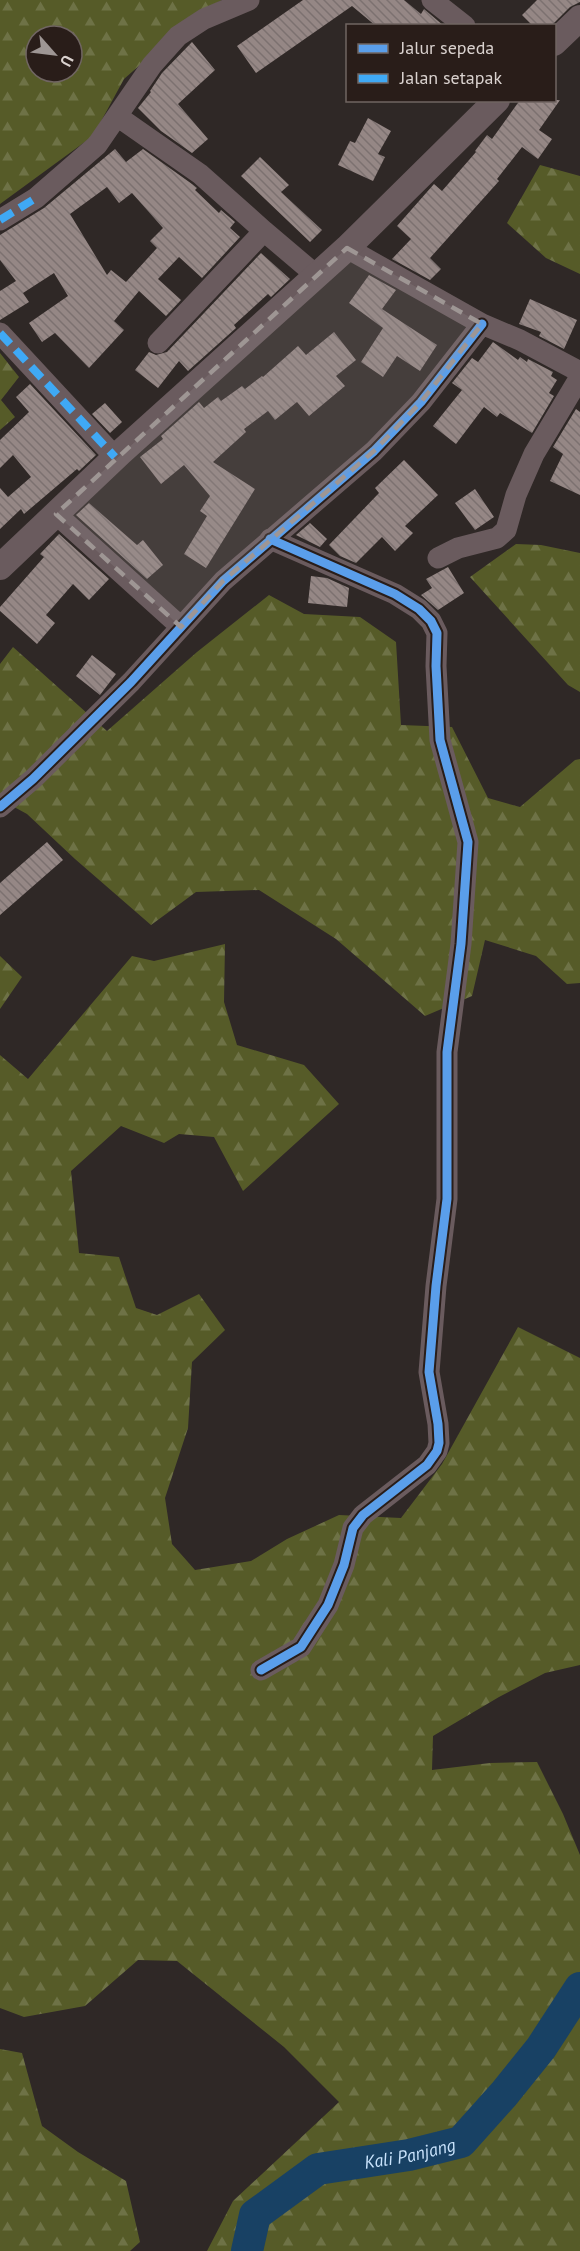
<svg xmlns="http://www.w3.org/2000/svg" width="580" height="2251" font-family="'PT Sans',sans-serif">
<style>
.forest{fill:url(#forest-firs);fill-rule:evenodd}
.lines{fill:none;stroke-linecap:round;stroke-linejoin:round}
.river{stroke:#184164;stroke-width:32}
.building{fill:url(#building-back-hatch);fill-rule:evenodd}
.minor{stroke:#6a5b5e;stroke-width:21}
.tertiary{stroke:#6a5b5e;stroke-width:26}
.quiet{stroke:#3fa9f5;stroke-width:8;stroke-dasharray:15 8;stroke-linecap:butt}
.cycleway-casing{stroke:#291d19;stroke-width:13}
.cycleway{stroke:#5a9eea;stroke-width:9}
.marked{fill:#9e9694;fill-opacity:0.2;stroke:#9e9694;stroke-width:4.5;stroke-dasharray:12 8;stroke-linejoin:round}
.labels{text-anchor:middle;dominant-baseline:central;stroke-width:6;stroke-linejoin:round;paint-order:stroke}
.water-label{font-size:18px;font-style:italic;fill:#c9e3fc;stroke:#291d19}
</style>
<defs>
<pattern id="forest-firs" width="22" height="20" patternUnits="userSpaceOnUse" patternTransform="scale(1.5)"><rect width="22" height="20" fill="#565b28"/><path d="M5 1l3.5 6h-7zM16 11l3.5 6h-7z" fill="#6e7246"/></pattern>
<pattern id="building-back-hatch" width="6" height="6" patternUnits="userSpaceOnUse" patternTransform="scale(1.5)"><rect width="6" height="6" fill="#958785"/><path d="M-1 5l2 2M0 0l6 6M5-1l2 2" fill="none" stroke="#7c7170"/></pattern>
</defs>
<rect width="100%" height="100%" fill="#2f2826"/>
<path class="forest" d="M 0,0 L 222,0 L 200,12 L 124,79 L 93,136 L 0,204 ZM 36,36 L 72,36 L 72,72 L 36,72 Z
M 540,165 L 580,176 L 580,274 L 546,258 L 507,223 Z
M 0,353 L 19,377 L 1,400 L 15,417 L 0,430 Z
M 516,544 L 541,545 L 580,553 L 580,692 L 568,685 L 470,577 Z
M 269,595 L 304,614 L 360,617 L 396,642 L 401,725 L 452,727 L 488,798 L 520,807 L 575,760 L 580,759 L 580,983 L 567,984 L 536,956 L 485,940 L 472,996 L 425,1016 L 336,939 L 259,890 L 196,892 L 151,925 L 75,859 L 27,814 L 5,802 L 0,806 L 0,664 L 13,647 L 107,731 L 197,652 Z
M 225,944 L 224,1002 L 237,1045 L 304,1065 L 339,1104 L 243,1191 L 214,1137 L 179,1134 L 164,1143 L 121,1126 L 71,1171 L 79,1253 L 119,1257 L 136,1308 L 157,1315 L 199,1294 L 225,1330 L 192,1362 L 188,1428 L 165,1498 L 172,1544 L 195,1570 L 251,1561 L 287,1539 L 339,1515 L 401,1518 L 442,1464 L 518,1327 L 580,1358 L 580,1665 L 545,1673 L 499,1697 L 433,1736 L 432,1770 L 490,1763 L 537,1762 L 563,1814 L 580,1855 L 580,2251 L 207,2251 L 233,2201 L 339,2102 L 284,2047 L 177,1961 L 138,1960 L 85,2006 L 24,2017 L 0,2008 L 0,1055 L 28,1079 L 132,956 L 154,961 Z
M 0,956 L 22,977 L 0,1009 Z
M 0,2049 L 22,2053 L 42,2126 L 78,2152 L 126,2181 L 140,2242 L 130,2251 L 0,2251 Z"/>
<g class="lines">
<path class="river" id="s1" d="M 247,2251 L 255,2215 L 318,2169 L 409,2155 L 461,2142 L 504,2094 L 541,2048 L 580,1988"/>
</g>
<path class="building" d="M 303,0 L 404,0 L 421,14 L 424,9 L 444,26 L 376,26 L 352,6 L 256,73 L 237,46 Z
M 537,0 L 580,0 L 580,2 L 570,7 L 551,26 L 533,26 L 522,15 Z
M 192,42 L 215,70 L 178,104 L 208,139 L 192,153 L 161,131 L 138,108 L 151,92 L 150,91 L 162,73 Z
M 520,100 L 560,100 L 539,130 L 552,139 L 538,159 L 522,147 L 497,179 L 499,181 L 430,258 L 441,269 L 430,280 L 392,259 L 411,239 L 397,226 L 434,184 L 442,191 L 476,152 L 475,151 L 487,135 L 492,139 Z
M 368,118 L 391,131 L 378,154 L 385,157 L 373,181 L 338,165 L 350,141 L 355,143 Z
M 115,149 L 126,162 L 143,149 L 192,184 L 197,188 L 195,190 L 219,213 L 221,210 L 235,222 L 230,228 L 240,237 L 202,278 L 179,257 L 158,279 L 181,300 L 166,316 L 139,291 L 114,321 L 124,330 L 89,368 L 55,333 L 42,342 L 29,323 L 68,296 L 54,273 L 23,293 L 29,302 L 0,320 L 0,291 L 16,281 L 0,260 L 0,235 L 44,208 ZM 107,187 L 119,203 L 132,193 L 163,228 L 150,241 L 157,248 L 126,282 L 111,270 L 107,275 L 70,214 Z
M 260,157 L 289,185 L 281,192 L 322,230 L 310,242 L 241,176 Z
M 261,253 L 290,279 L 271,297 L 268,294 L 234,325 L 236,328 L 188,371 L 179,361 L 158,388 L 135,370 L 149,352 L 156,355 L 167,352 Z
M 369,275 L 396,290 L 382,309 L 437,345 L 420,371 L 397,356 L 383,377 L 361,362 L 383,328 L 349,303 Z
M 530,299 L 577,320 L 564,349 L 539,336 L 541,332 L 519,324 Z
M 334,332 L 356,360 L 336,376 L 345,386 L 309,416 L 297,402 L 275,420 L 268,411 L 244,429 L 246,432 L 213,462 L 255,489 L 206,568 L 184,554 L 207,516 L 200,511 L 210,496 L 184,465 L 161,484 L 140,457 L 163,439 L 161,436 L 199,402 L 204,408 L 218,397 L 221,401 L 242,386 L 245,389 L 262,376 L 263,377 L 298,346 L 306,355 Z
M 493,342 L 518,360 L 520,357 L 527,362 L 528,359 L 553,372 L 551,376 L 557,380 L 549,393 L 554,396 L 532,433 L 500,413 L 497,417 L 484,407 L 456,444 L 433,426 L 462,390 L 452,383 L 472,358 L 478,362 Z
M 30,384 L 96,455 L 79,471 L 77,469 L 24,514 L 21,509 L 0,529 L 0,488 L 8,497 L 31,477 L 13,455 L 0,468 L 0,440 L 29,412 L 16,397 Z
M 105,403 L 122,422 L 110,433 L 92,414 Z
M 576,409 L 580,412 L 580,495 L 550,481 L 563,454 L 553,447 Z
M 404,460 L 438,495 L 405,526 L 413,533 L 395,551 L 382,537 L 356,563 L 340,556 L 329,545 L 379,493 L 375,488 Z
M 475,489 L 494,517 L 475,530 L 455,503 Z
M 89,503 L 137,545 L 143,540 L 163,565 L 147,579 L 76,515 Z
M 310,523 L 327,539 L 320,547 L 296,535 Z
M 59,534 L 109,579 L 89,600 L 73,584 L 46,615 L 55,623 L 37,644 L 0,611 L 0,607 L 44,557 L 40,554 Z
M 448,567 L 464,593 L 438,610 L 421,595 L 432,588 L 426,579 Z
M 311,576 L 327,578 L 349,588 L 347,607 L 308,603 Z
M 92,655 L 116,674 L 100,695 L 76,676 Z
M 47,842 L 63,860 L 0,915 L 0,883 Z"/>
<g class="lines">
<path class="minor" d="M 432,0 L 465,26
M 117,116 L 200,174 L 264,231 L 317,276
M 0,220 L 36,198 L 97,145 L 152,65 L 178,36 L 204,19 L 249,0
M 347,248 L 482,324 L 520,340 L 580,372
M 0,333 L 115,457
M 158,343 L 264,231
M 56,514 L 181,627
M 438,558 L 458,548 L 497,538 L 506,530 L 516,495 L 534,454 L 580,377
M 0,807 L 33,779 L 131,682 L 223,581 L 374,451 L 421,402 L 482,324
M 261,1670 L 301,1647 L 328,1605 L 344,1565 L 353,1528 L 363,1515 L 427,1465 L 437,1451 L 439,1443 L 438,1424 L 429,1372 L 436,1286 L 447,1199 L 447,1052 L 461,944 L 468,842 L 440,740 L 436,666 L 437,633 L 431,621 L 419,609 L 395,594 L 270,539"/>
<path class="tertiary" d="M 554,43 L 580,18
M 0,567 L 121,452 L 347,248 L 497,100"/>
<path class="quiet" d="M 0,220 L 36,198
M 0,333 L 115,457"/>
<defs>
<path id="cycleway" d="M 0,807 L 33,779 L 131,682 L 223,581 L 374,451 L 421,402 L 482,324
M 261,1670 L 301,1647 L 328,1605 L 344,1565 L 353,1528 L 363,1515 L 427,1465 L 437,1451 L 439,1443 L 438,1424 L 429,1372 L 436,1286 L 447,1199 L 447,1052 L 461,944 L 468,842 L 440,740 L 436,666 L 437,633 L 431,621 L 419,609 L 395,594 L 270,539"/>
</defs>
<use href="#cycleway" class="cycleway-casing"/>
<use href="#cycleway" class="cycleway"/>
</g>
<path class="marked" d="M 347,248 L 482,324 L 421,402 L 374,451 L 223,581 L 181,627 L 56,514 Z"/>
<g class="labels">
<g class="water-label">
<text stroke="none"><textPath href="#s1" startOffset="208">Kali Panjang</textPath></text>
</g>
</g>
<rect x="346" y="24" width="210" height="78" fill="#291d19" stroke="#706562" stroke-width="1.5"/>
<rect x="358" y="44" width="30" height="9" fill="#5a9eea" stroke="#706562" stroke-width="1.5"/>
<text x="400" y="54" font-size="18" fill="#dad2cf">Jalur sepeda</text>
<rect x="358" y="74" width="30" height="9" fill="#3fa9f5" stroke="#706562" stroke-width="1.5"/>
<text x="400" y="84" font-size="18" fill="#dad2cf">Jalan setapak</text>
<g transform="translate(54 54) rotate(118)"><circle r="28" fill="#291d19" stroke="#706562" stroke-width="1.5"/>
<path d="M0-4.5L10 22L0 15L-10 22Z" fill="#9e9694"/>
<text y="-9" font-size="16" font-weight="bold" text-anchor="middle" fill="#dad2cf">U</text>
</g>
</svg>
